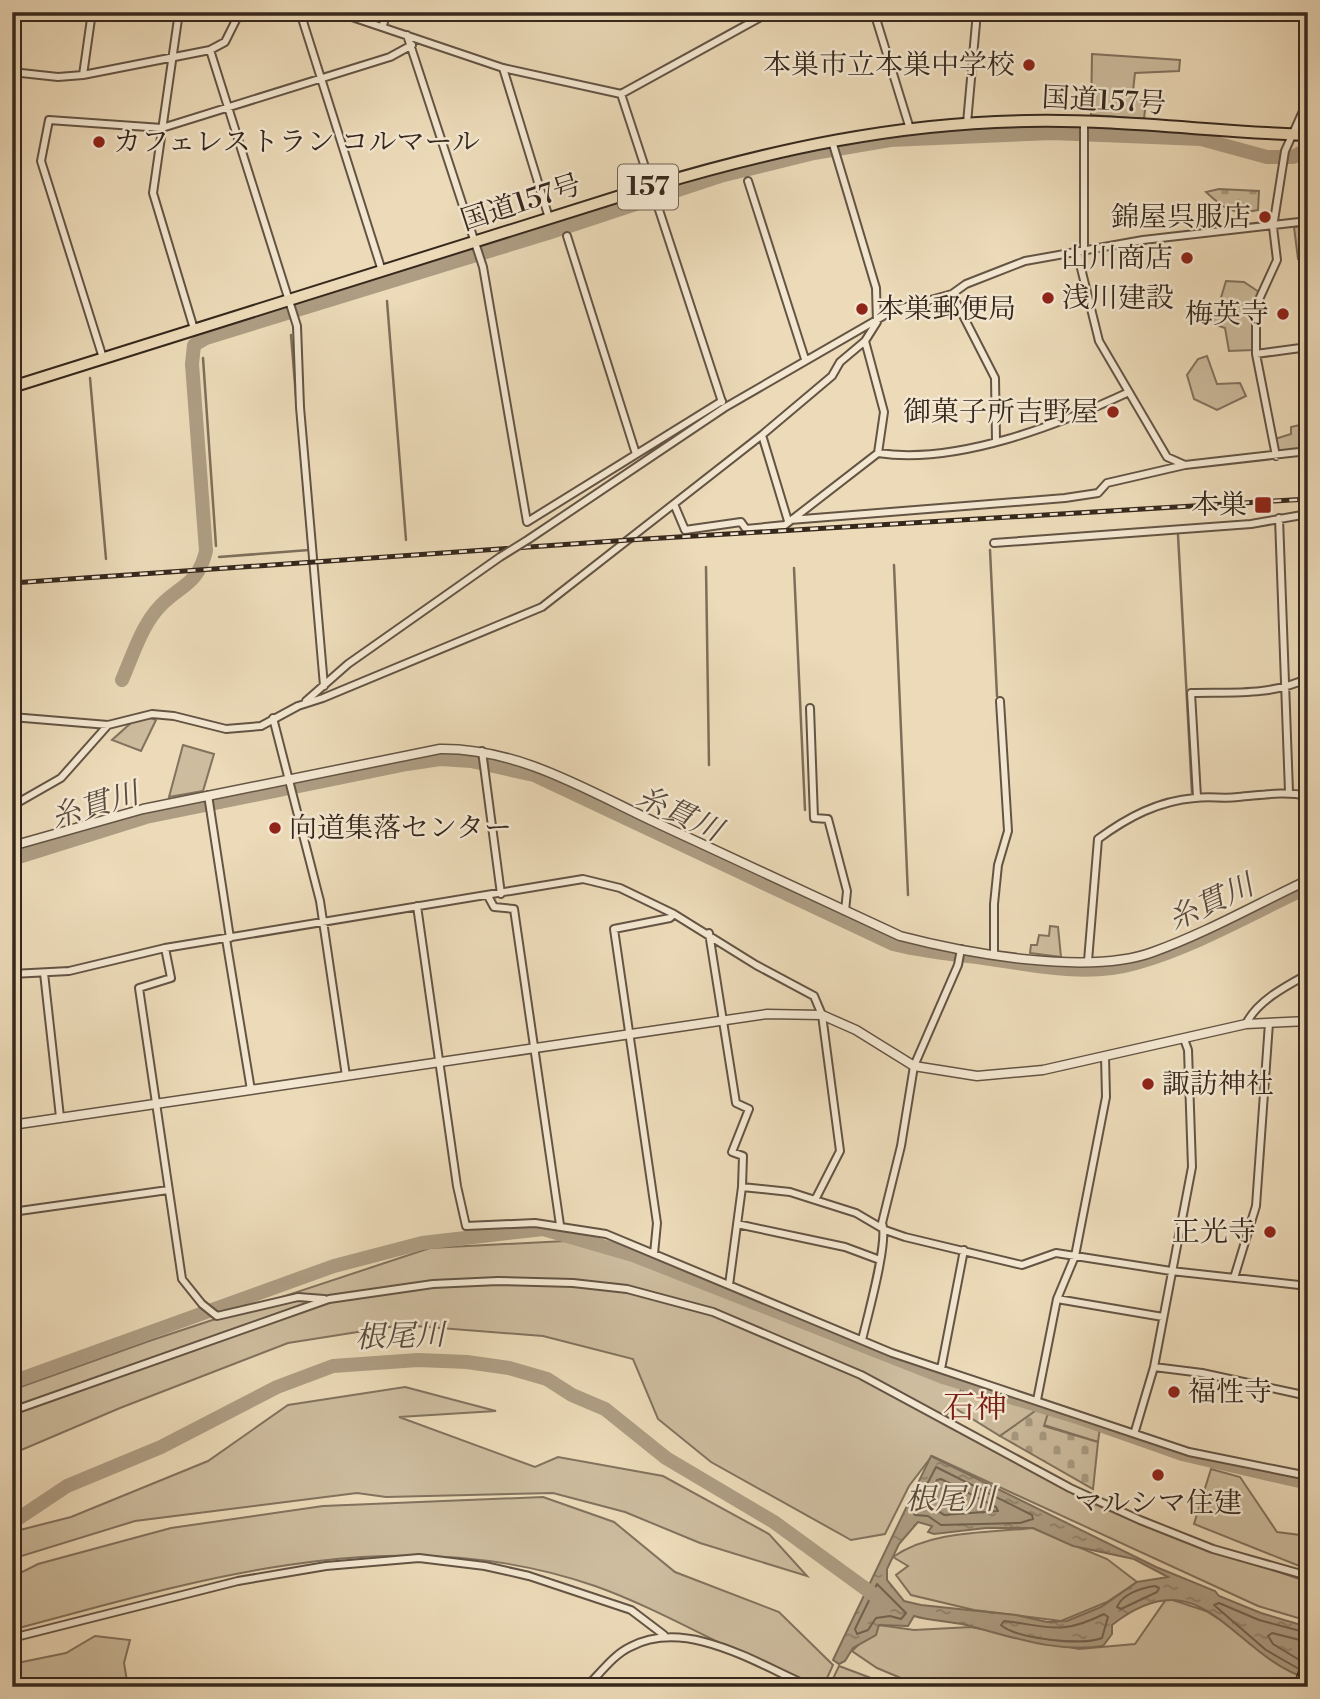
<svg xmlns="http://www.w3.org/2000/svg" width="1320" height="1699" font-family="'Libre Bodoni','Noto Serif JP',serif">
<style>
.grass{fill:#cdbc9e;stroke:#82725e;stroke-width:2}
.cemetery{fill:url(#cemetery-stones);stroke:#82725e;stroke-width:2}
.water{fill:url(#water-ripples);stroke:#7e6e5a;stroke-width:2;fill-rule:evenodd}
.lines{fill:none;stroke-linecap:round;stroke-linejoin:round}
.shore{stroke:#726250;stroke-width:2}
.stream{stroke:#7e6e5a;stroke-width:2.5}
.river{stroke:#ae9d83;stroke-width:14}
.minor-casing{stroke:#645444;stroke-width:10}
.tertiary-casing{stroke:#645444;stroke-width:11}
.primary-casing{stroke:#36281d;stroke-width:13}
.trunk-casing{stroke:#36281d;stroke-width:14}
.minor{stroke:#f3e7d1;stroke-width:6}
.tertiary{stroke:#f3e7d1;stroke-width:8}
.primary{stroke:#ecdab8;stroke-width:10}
.trunk{stroke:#ecdab8;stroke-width:10}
.rail-casing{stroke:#36281d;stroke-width:5}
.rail{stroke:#f3e7d1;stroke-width:2.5;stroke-dasharray:8;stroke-linecap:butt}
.minor-bridge-casing{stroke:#645444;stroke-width:10;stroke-linecap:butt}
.minor-bridge{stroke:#f3e7d1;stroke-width:6}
.poi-dot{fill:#8f2418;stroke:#f3e7d1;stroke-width:2.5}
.labels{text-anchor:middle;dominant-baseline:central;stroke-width:5;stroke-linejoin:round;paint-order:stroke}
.shield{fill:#f3e7d1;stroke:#6f6153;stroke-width:2}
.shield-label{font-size:26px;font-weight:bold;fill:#36281d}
.poi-label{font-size:28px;fill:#36281d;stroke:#f3e7d1;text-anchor:end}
.street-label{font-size:28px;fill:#36281d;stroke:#f3e7d1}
.water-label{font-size:30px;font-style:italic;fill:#5a4b3c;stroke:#f3e7d1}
.quarter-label{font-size:32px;fill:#7a1f14;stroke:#f3e7d1}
</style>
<defs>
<pattern id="cemetery-stones" width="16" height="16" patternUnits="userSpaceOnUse" patternTransform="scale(1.75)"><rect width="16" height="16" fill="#cdbc9e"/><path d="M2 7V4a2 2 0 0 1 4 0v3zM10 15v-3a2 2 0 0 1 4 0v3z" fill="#a79980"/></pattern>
<pattern id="water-ripples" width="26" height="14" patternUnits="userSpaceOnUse" patternTransform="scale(1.75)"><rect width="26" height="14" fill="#ae9d83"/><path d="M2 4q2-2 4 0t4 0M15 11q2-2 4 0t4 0" fill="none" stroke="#8e806b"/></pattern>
</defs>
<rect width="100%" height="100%" fill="#ecdab8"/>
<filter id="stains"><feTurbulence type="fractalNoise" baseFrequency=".00286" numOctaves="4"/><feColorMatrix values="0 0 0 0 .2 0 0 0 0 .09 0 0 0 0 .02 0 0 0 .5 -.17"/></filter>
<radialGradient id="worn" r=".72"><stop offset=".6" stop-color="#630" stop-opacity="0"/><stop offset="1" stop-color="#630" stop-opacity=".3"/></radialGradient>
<path class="grass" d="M 1092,54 L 1180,60 L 1179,71 L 1135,73 L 1132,100 L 1146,101 L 1144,119 L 1091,115 Z
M 1308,226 L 1308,256 L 1298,259 L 1294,227 Z
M 1226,281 L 1244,282 L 1259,292 L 1253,305 L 1253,350 L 1229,351 L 1225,328 L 1213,324 Z
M 1207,356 L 1217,384 L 1240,383 L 1246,396 L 1217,410 L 1194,399 L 1187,375 L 1198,359 Z
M 1308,423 L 1308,448 L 1277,452 L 1275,439 L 1291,434 L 1291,427 Z
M 150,718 L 156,720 L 141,751 L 112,740 L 132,722 Z
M 183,745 L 214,754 L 203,791 L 169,797 Z
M 1050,926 L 1058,927 L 1061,957 L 1030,953 L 1031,945 L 1037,945 L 1039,935 L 1049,936 Z
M 585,1240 L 726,1292 L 962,1388 L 942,1423 L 1081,1498 L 1140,1524 L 1308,1582 L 1308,1621 L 1258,1606 L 932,1456 L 909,1486 L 885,1534 L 851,1540 L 711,1462 L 658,1419 L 633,1359 L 543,1336 L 402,1325 L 288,1343 L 120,1408 L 12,1454 L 12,1390 L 152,1340 L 430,1248 Z
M 967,1385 L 1100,1428 L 1098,1442 L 1044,1425 L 1038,1410 L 1000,1436 L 953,1407 Z
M 405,1387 L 496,1411 L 399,1417 L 535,1467 L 558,1457 L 663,1476 L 769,1534 L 807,1576 L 700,1543 L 625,1512 L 553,1493 L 386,1497 L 357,1493 L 135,1521 L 12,1559 L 12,1532 L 71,1517 L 208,1461 L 288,1405 Z
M 1211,1469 L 1240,1477 L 1277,1532 L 1308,1536 L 1307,1569 L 1194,1524 Z
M 543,1497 L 614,1522 L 675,1572 L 779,1612 L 833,1665 L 823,1687 C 747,1663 671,1613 595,1586 C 400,1518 203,1578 12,1630 L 12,1577 L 38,1564 L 171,1528 L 323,1506 Z
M 1033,1528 L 1107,1559 L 1137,1582 L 1107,1602 L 1061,1621 L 974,1610 L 911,1595 L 896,1575 L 908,1566 L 893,1557 C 932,1530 988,1533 1033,1528 Z
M 1167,1598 L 1206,1611 L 1308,1674 L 1308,1687 L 1063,1687 L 1029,1680 L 922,1687 L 877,1668 L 852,1651 L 879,1625 L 914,1630 L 971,1627 L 1079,1649 L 1135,1644 Z
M 95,1636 L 130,1640 L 124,1663 L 128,1687 L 12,1687 L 12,1664 L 66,1653 Z
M 839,1666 L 895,1687 L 829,1687 Z"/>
<path class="cemetery" d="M 1219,189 L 1259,191 L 1258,210 C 1234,216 1224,209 1206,192 Z
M 1038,1409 L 1048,1413 L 1044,1426 L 1098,1442 L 1093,1489 L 1000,1436 Z"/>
<path class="water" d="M 931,1456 L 1156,1567 L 1215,1591 L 1219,1596 L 1261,1613 L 1308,1627 L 1308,1679 C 1230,1654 1203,1554 1112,1625 L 1112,1634 L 1103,1646 C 1055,1653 1013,1637 966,1625 C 949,1621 931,1621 914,1616 L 908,1626 L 879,1625 L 876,1635 L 853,1648 L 845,1661 L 839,1664 L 833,1660 ZM 918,1522 L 932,1526 L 928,1532 L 934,1534 L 986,1528 L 1033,1528 L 1073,1546 L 1134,1559 L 1168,1577 L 1137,1582 L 1101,1607 L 1067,1621 L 1047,1622 L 1016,1615 L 921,1605 L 904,1601 L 887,1580 L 887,1569 L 899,1544 Z"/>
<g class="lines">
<path class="shore" d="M 936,1467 L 1032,1515 L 1033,1519 L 1020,1523 L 941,1525 L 928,1516 L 915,1515 L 913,1511 Z
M 941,1479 L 996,1507 L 998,1511 L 944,1515 L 927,1504 L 937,1480 Z
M 877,1584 L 906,1613 L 901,1619 L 890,1616 L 876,1618 L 868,1630 L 857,1634 L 855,1629 Z
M 1155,1586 L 1159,1588 L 1157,1592 L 1121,1609 L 1117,1607 C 1122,1594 1141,1588 1155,1586 Z
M 1104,1614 L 1108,1617 L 1102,1638 C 1082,1646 1017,1639 1001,1625 L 1004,1621 C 1049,1626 1060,1636 1104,1614 Z
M 1301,1661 L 1273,1644 L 1268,1636 L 1272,1633 L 1308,1642
M 1299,1669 L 1266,1650 L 1214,1605 L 1219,1603 L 1259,1620 L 1308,1633"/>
<path class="stream" d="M 387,301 L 406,540
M 291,335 L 297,409
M 203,358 L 216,546
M 90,378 L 106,559
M 1178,535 L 1192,792
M 990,550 L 997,696
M 219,557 L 309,550 L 299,429
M 894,565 L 908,895
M 706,567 L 709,765
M 794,568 L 805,810"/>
<path class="river" d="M 122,680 C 132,657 140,631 155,612 C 176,585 197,589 206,551 L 192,364 L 194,345 L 206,338 L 551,232 L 720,176 L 814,153 L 890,140 L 1052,133 L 1201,139 L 1267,157 L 1293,157 L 1308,149
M 12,859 L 146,817 L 407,764 L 440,759 L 471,761 L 534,775 L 893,944 C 921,951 948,954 977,957 C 1029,964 1085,978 1136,963 C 1196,946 1252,913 1308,887
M 12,1382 L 334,1266 L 422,1243 L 543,1229 L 633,1255 L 943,1377 L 1077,1417 L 1182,1454 L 1308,1483
M 12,1519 L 19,1518 L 67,1486 L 161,1447 L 277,1387 L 333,1366 L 418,1360 L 467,1362 L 509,1368 L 547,1379 L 572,1395 L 605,1409 L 666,1458 L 774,1522 L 881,1600"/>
<defs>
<path id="minor" d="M 179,12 L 153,193 L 194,329
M 300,12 L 382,271
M 337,12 L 503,68 L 621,94 L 770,12
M 874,12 L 910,129
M 383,25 L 387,12
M 407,35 L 483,267 L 527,522 L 722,401
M 210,50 L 297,326 L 300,407 L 324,686
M 503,68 L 549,218
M 12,72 L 58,77 L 83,75 L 210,50 L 225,42 L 240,12
M 83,75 L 92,12
M 621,94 L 722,402
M 1084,122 L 1084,249 L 1077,252 L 1099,341 L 1167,457 L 1185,465
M 967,123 L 977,12
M 748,181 L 805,359
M 567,236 L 636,454
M 952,294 L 995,378 L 996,440
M 1256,354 L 1308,347
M 103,358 L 41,161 L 49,120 L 162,128 L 390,57 L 412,45
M 762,435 L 788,521
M 878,453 C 957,465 1058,425 1129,392
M 1276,456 L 1256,354 L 1256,306 L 1277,260 L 1273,227 L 1285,151 L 1308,100
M 674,504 L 685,530 L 741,522 L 746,529 L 785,525 L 878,453 L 884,412 L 865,341
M 1279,518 L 1289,792
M 790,520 L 1065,498 L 1098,493 L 1107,483 L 1185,465 L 1308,451
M 529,539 L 724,408 L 892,311 L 952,294 L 966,284 L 1025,261 L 1143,240 L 1308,221
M 994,543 L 1251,524 L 1308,514
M 306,701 L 348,664 L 500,557
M 810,708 L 814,818 L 828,819 L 847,891 L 845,911
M 12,717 L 108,725 L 152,714 L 174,716 L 226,729 L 261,726 L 298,706 L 323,698 L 542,607 L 762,435 L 832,376 L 840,362 L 865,341 L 877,322 L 876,288 L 832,141
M 273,718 L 320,901 L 346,1076
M 482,751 L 501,894
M 208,795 L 230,938
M 1197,797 L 1191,693 C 1231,692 1271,696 1308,678
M 12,806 L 61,778 L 108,725
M 488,896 L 494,907 L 514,909 L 560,1225
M 417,906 L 457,1186 L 466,1226 L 535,1223 L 606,1234 L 892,1353 L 1189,1452 L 1308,1476
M 709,933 L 736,1103 L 749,1109 L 732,1152 L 743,1156 L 742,1187 L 729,1285
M 226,939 L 251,1090
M 165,948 L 171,978 L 139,988 L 182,1279 L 202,1304 L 217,1316 L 298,1297 L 324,1299
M 994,953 L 994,904 L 998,865 L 1008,831 L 1000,701
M 1088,961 L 1098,839 C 1128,817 1158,801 1195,798 C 1210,796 1224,799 1238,797 C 1263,795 1283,791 1308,796
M 44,973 L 60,1117
M 12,974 L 69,971 L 165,948 L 583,879 L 620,888 L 674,914 L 756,965 L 814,996 L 822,1015 L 840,1151 L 815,1200 L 790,1192 L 742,1187
M 1246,1024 C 1257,1001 1286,986 1308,974
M 815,1200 L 856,1213 L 885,1230 L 905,1237 L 1022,1265 L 1056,1253 L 1171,1271 L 1308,1286
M 12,1212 L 168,1190
M 737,1224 L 845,1247 L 880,1260
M 654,1254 L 657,1223 L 614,929 L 670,918 L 674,914
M 1234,1278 L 1256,1206 L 1269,1023
M 1057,1299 L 1163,1317
M 862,1340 C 867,1318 889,1241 882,1223 L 901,1146 L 914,1066 L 958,965 L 961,949
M 1154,1367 L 1202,1373 L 1308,1396
M 941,1369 L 964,1250
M 1037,1400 L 1057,1299 L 1075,1256 L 1106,1097 L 1105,1056
M 12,1411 L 329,1299 L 433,1284 L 498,1281 L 573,1283 L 627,1289 L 713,1312 L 861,1375 L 1070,1488 L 1140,1520 L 1213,1549 L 1308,1576
M 1135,1431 L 1154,1367 L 1192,1167 L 1188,1050 L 1184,1039
M 12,1638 L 238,1581 L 326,1566 L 419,1558 L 485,1566 L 529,1576 L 631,1610 L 664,1635
M 586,1687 C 600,1674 613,1655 630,1647 C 687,1617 757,1664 811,1687"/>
<path id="tertiary" d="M 12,846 L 143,809 L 440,749 C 520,748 588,791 659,824 C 739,861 819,899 900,936 C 965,953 1089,976 1153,952 C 1206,933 1257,904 1308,880
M 12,1125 L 767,1014 L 822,1015 L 856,1030 L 914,1066 L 977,1076 L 1043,1070 L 1246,1024 L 1308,1021"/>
<path id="primary" d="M 1299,1687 L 1308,1662"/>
<path id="trunk" d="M 12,387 L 652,186 C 776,149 896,123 1027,121 C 1120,119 1214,132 1308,135"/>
</defs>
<use href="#minor" class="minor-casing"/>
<use href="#tertiary" class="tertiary-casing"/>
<use href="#primary" class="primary-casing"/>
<use href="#trunk" class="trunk-casing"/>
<use href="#minor" class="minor"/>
<use href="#tertiary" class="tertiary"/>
<use href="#primary" class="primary"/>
<use href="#trunk" class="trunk"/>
<defs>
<path id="rail" d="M 12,583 L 629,540 L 1308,499"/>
</defs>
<use href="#rail" class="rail-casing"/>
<use href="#rail" class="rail"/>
<defs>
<path id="minor-bridge" d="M 500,557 L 529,539"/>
</defs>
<use href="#minor-bridge" class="minor-bridge-casing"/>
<use href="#minor-bridge" class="minor-bridge"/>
</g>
<g class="poi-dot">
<circle cx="1029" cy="65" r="7"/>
<circle cx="99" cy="142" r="7"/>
<circle cx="1265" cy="217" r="7"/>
<circle cx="1187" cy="258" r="7"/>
<circle cx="1048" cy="298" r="7"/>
<circle cx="862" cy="309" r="7"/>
<circle cx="1283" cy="314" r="7"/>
<circle cx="1113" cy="412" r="7"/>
<rect x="1254" y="496" width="18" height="18" rx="3.5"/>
<circle cx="275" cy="828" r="7"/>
<circle cx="1148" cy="1084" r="7"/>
<circle cx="1270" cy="1232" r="7"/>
<circle cx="1174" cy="1392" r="7"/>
<circle cx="1158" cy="1475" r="7"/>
</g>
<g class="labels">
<rect class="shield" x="618" y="164.5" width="60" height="45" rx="5"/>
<g class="shield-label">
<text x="648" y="187">157</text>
</g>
<g class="poi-label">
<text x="1015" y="65">本巣市立本巣中学校</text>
<text x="113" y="142" text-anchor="start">カフェレストラン コルマール</text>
<text x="1251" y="217">錦屋呉服店</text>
<text x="1173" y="258">山川商店</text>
<text x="1062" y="298" text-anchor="start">浅川建設</text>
<text x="876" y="309" text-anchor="start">本巣郵便局</text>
<text x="1269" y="314">梅英寺</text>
<text x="1099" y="412">御菓子所吉野屋</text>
<text x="1247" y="505">本巣</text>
<text x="289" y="828" text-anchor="start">向道集落センター</text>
<text x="1162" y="1084" text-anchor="start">諏訪神社</text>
<text x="1256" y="1232">正光寺</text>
<text x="1188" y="1392" text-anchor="start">福性寺</text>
<text x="1158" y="1503" text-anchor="middle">マルシマ住建</text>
</g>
<g class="street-label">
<text transform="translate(1104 101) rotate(3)">国道157号</text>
<text transform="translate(521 203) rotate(-18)">国道157号</text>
</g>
<g class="water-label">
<text transform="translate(95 806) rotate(-17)">糸貫川</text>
<text transform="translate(679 814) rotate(25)">糸貫川</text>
<text transform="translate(1211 903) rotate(-25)">糸貫川</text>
<text transform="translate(400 1337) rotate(-2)">根尾川</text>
<text x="950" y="1500">根尾川</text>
</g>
<g class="quarter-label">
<text x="975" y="1408">石神</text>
</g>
</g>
<rect width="1320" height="1699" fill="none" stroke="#ecdab8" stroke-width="42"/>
<rect x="14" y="14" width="1292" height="1671" fill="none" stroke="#36281d" stroke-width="3.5"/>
<rect x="21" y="21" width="1278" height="1657" fill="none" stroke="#36281d" stroke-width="2"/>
<rect width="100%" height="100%" filter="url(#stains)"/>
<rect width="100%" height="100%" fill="url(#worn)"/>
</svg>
